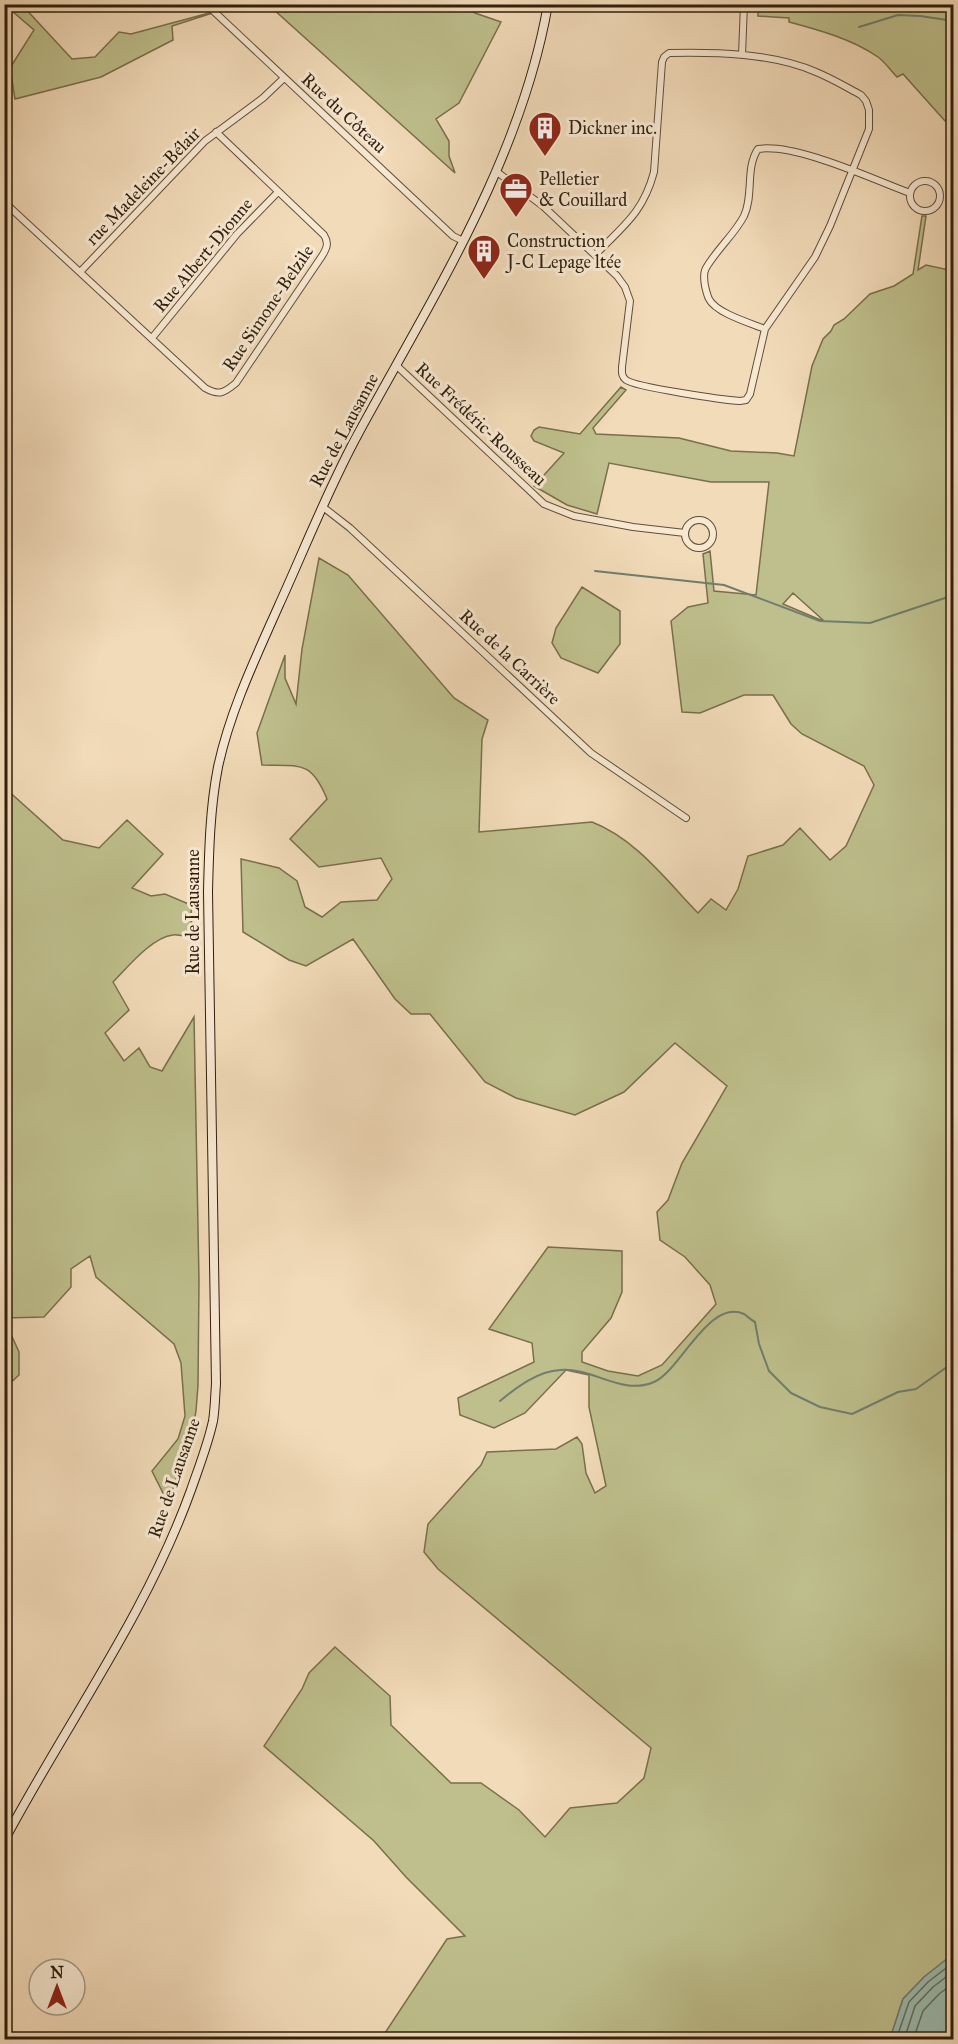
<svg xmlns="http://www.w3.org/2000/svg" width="958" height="2044" font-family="'IM FELL Great Primer',serif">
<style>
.green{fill:#bebf8c;stroke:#786f4c;stroke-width:1.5;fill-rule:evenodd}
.water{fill:#9bbbaf;stroke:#717d6e;stroke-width:1.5}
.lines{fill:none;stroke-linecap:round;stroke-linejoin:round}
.shore{stroke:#666d5e;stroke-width:1.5}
.stream{stroke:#717d6e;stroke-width:2}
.street-casing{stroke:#614e38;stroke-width:8}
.secondary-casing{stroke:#311f0d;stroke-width:10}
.street{stroke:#f7e8d2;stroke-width:6}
.secondary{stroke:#f7e8d2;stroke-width:8}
.labels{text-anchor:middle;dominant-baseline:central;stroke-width:6;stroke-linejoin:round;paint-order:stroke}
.street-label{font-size:18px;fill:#311f0d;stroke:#f7e8d2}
.poi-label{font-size:18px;fill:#311f0d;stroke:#f7e8d2;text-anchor:start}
</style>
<rect width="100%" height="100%" fill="#f2dbb9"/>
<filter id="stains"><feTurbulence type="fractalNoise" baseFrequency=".00333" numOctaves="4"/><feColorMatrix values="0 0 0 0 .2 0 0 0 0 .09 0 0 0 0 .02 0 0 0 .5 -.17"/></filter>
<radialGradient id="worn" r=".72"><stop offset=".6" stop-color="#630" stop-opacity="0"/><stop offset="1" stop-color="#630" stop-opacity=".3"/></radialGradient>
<path class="green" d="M 277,4 L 465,5 L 475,13 L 501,22 L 459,103 L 436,119 L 449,141 L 449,156 L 455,173 L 272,8 Z
M 5,5 L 22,5 L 72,59 L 95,57 L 119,32 L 131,34 L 228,8 L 172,26 L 173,40 L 101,77 L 15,99 L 10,68 L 34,30 Z
M 758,5 L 953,5 L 953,126 L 945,121 L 903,74 L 897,77 C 891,71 885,62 878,57 C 852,39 819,30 789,22 L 789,18 L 758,16 Z
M 922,216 L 926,216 L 918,270 L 926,265 L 954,271 L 954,1954 L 924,1977 L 903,1999 L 890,2039 L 381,2039 L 447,1939 L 465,1936 L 406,1877 L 374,1841 L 264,1746 L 302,1689 L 309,1673 L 335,1647 L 390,1696 L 391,1725 L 451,1783 L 481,1783 L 519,1810 L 545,1837 L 570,1808 L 617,1803 L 644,1778 L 651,1748 L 438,1569 L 424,1552 L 428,1524 L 481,1465 L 487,1452 L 556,1449 L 577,1437 L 582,1444 L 586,1473 L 595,1493 L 606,1486 L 589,1407 L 589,1375 L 566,1370 L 525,1413 L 494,1428 L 460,1415 L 458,1398 L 534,1362 L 532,1343 L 489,1329 L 548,1247 L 622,1251 L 622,1292 L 611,1318 L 582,1352 L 582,1362 L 608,1371 L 638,1376 L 662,1365 L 716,1304 L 710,1285 L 685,1257 L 660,1240 L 657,1212 L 668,1200 L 682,1163 L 727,1086 L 675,1043 L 624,1092 L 575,1115 L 516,1098 L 485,1082 L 430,1014 L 411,1014 L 395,999 L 353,939 L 306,966 L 289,960 L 243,932 L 241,859 L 279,868 L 297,881 L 305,907 L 322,917 L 341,902 L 377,900 L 392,879 L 381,858 L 319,867 L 290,839 L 327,799 C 311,760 300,766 262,765 L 257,733 L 285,655 L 285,678 L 296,704 L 302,649 L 319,558 L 348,575 L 454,698 L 488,720 L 482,739 L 479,832 L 592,822 C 636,839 666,880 698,913 L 711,899 L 726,910 L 738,889 L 748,856 L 783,845 L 800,828 L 830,860 L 846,846 L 874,785 L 864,766 L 802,734 L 791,724 L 773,695 L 744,695 L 700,713 L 682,712 L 671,621 L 688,607 L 708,603 L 703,554 L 710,551 L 714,591 L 756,595 L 769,482 L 711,482 L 609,463 L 597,514 L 567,505 L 534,486 L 564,453 L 534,441 L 531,436 L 534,430 L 539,427 L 580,434 L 621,387 L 626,390 L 593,428 L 596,434 L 679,438 L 731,451 L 777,453 L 794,456 L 812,366 L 823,339 L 831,331 L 834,325 L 844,319 L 870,294 L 894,286 L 913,274 ZM 793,593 L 823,620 L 823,621 L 783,604 Z
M 582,587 L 620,611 L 620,644 L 598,673 L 561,658 L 552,643 L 556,628 Z
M 5,788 L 63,840 L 99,848 L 127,820 L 163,854 L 132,888 L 151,896 L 165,894 L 191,905 L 192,938 C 186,937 178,934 173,935 C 152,937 127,968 113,982 L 129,1010 L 105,1033 L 124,1061 L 139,1048 L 150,1067 L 162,1071 L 194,1017 L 199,1281 L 198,1385 L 196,1411 L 192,1433 L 168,1503 L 152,1471 L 178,1439 L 185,1416 L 181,1363 L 174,1344 L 96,1277 L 90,1256 L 71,1269 L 71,1287 L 44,1317 L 5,1318 Z
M 4,1319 L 19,1352 L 19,1375 L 5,1388 Z"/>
<path class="water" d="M 953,1954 L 953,2039 L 890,2039 L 903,1999 L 924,1977 Z"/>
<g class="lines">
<path class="shore" d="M 896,2040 L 909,2002 L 928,1982 L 954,1962
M 904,2040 L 915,2006 L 933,1987 L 954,1971
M 913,2040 L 923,2011 L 939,1994 L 954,1983"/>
<path class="stream" d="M 859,27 L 898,15 L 920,16 L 954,21
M 595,571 L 724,585 L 820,621 L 870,623 L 954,595
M 500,1401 C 517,1387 538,1371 560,1370 C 593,1367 621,1396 654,1382 C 680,1371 709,1298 744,1314 C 747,1316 751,1320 755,1322 L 759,1344 L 769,1371 L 791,1393 L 820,1407 L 852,1414 L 898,1392 L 916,1389 L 954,1362"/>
<defs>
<path id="street" d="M 75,4 L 78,7 L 89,8 L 94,4
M 206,4 L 453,236 L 463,241
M 742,55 L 744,4
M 497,172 L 543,206 L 617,276 L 625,287 L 630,301 L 622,367 C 622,372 621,376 626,380 C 635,387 724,400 740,401 L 746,400 L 750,394 L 765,329 L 815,257 L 830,226 L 869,129 L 869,110 L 866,101 L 861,95 C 846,87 831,78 816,72 C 773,53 715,52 669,53 L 664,57 L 662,62 L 654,172 C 643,213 623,226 595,255
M910 196a15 15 0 1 1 30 0a15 15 0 1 1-30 0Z
M 4,202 L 205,388 C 219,396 224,393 236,383 L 322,256 C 327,248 329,243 324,235 L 216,132
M 81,271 L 205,141 L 263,98 L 284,78
M 765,329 C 750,323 716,313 709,299 C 707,295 706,290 705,286 C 704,280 703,273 706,268 C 717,249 734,235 744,216 C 754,195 745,168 758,149 C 796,143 872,179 910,193
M 152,338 L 237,234 L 278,192
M 397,366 L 544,504 L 574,516 L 633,527 L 685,533
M 323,507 L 350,528 L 591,753 L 686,818
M685 534a14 14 0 1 1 28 0a14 14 0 1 1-28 0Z"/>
<path id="secondary" d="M 4,1841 C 66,1724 146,1615 191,1490 C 199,1467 208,1444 213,1421 C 215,1409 215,1396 216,1384 L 208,892 C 209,850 210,808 218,767 C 230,711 256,657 279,605 C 305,548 328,489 358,434 C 432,298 521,160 548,4"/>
</defs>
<use href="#street" class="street-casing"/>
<use href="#secondary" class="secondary-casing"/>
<use href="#street" class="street"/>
<use href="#secondary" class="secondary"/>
</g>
<defs>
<symbol id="building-pin" viewBox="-11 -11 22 30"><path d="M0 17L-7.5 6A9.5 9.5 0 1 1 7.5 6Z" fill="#8f2418" stroke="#f7e8d2"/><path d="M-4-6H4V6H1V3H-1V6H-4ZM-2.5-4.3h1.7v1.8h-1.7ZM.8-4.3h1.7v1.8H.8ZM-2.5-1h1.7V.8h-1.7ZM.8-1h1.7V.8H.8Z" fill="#fff"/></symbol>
<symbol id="office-pin" viewBox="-11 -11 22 30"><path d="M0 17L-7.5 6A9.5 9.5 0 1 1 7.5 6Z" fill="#8f2418" stroke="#f7e8d2"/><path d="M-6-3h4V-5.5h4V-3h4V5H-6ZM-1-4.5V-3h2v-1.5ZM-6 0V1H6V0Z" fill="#fff"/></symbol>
</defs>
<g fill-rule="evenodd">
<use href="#building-pin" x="526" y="109" width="38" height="52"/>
<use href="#office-pin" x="497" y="170" width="38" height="52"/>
<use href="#building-pin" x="465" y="232" width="38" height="52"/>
</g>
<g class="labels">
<g class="street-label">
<text transform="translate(344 113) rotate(43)">Rue du Côteau</text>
<text transform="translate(143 186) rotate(-46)">rue Madeleine-Bélair</text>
<text transform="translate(203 255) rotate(-50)">Rue Albert-Dionne</text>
<text transform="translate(268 308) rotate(-56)">Rue Simone-Belzile</text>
<text transform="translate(481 424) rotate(43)">Rue Frédéric-Rousseau</text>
<text transform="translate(344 430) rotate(-62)">Rue de Lausanne</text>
<text transform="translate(510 657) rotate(43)">Rue de la Carrière</text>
<text transform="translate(193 912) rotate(-90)">Rue de Lausanne</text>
<text transform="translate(174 1478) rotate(-71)">Rue de Lausanne</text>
</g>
<g class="poi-label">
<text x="568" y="128">Dickner inc.</text>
<text x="539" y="179">Pelletier<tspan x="539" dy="21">&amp; Couillard</tspan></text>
<text x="507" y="241">Construction<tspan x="507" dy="21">J-C Lepage ltée</tspan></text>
</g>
</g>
<rect width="958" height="2044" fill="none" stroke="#f2dbb9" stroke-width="24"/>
<rect x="6" y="6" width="946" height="2032" fill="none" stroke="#311f0d" stroke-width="3"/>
<rect x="12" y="12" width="934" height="2020" fill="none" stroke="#311f0d" stroke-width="1.5"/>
<g transform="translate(57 1987)"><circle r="28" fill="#f7e8d2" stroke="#a89883" stroke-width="1.5"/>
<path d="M0-4.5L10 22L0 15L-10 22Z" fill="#8f2418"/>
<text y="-9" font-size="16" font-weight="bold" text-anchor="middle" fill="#311f0d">N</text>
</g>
<rect width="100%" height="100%" filter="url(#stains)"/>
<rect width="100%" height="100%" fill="url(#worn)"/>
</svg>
